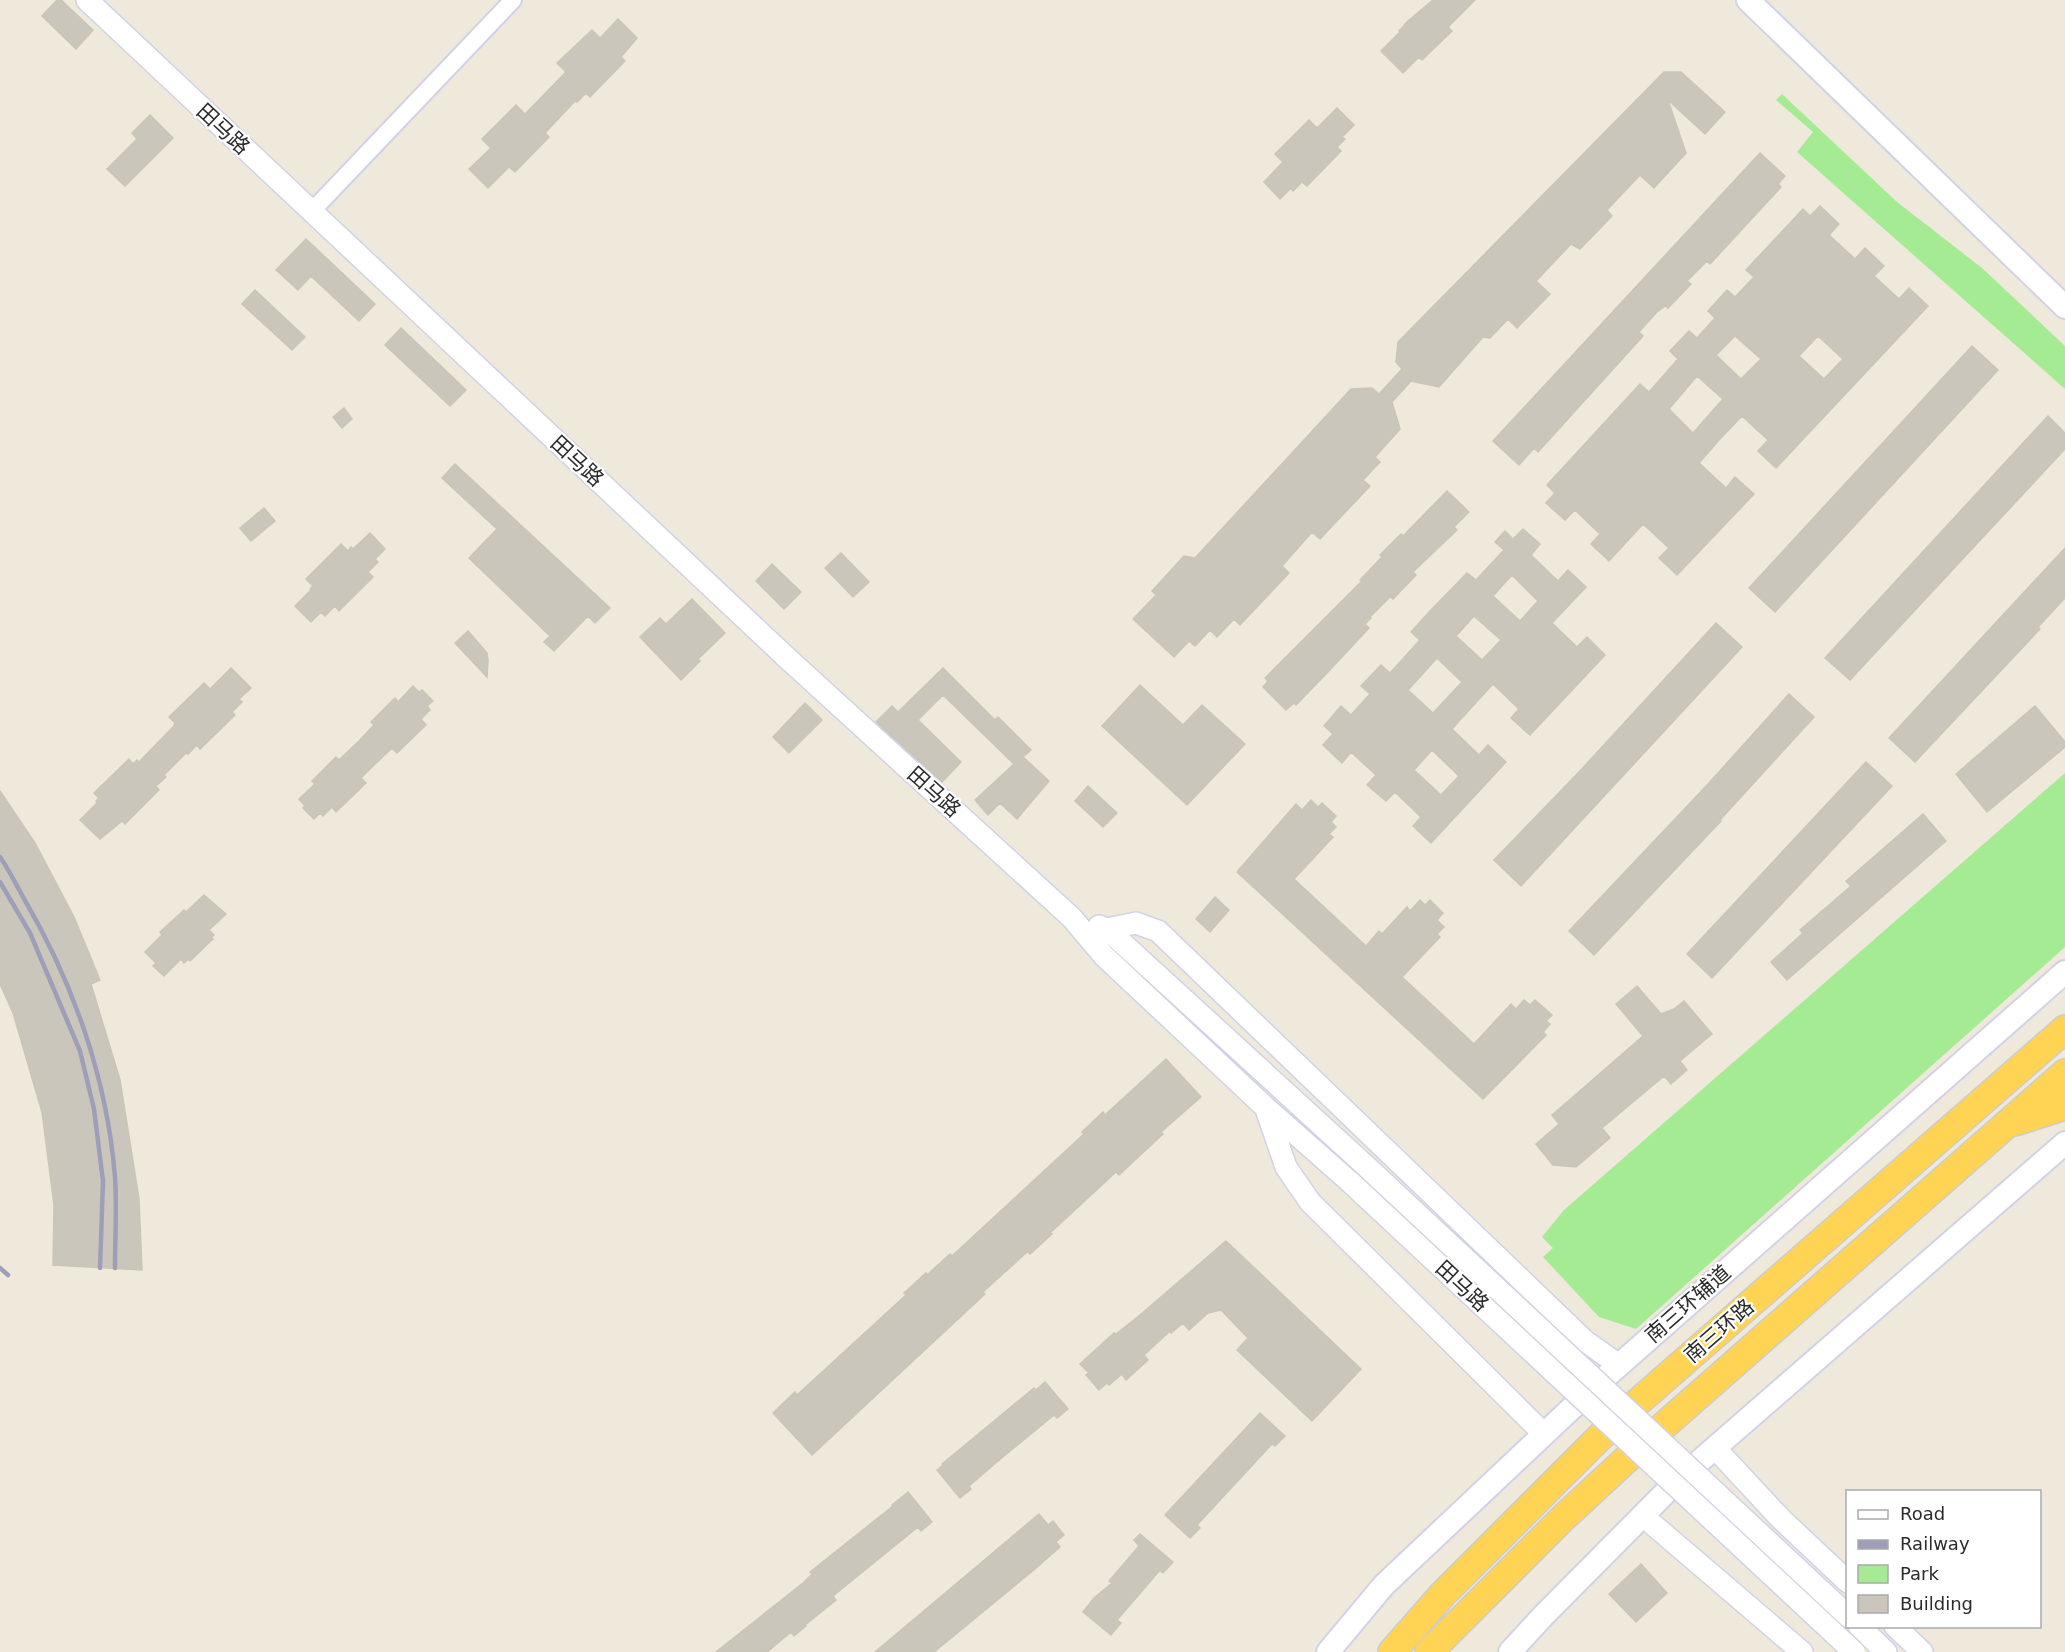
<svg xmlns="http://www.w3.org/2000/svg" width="2065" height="1652" font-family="'DejaVu Sans','Noto Sans SC',sans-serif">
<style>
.green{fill:#a4eb93}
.building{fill:#cac6bc;stroke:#cac6b5;stroke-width:1.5;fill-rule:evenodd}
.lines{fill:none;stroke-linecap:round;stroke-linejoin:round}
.minor-casing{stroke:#d1d2e6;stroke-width:20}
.tertiary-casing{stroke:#d1d2e6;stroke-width:24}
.secondary-casing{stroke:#d1d2e6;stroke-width:26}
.trunk-casing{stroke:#ccc;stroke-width:30}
.minor{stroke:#fff;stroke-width:16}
.tertiary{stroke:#fff;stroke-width:21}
.secondary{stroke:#fff;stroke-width:22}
.trunk{stroke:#ffd454;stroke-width:27}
.rail{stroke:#9e9eb8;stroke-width:4.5}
.tertiary-bridge-casing{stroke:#d1d2e6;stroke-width:24;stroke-linecap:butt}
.tertiary-bridge{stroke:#fff;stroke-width:21}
.labels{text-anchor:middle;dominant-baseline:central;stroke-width:4.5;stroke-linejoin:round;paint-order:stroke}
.street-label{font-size:21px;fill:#2b2b2b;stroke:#fff}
</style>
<rect width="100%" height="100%" fill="#efe9dc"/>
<path class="green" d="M 1782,94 L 1897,202 L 1982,268 L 2065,346 L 2065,389 L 1797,152 L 1813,132 L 1776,100 Z
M 2065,773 L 2065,947 L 1636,1329 L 1599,1317 L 1543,1257 L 1553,1248 L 1542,1237 L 1564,1210 Z"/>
<path class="building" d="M 57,0 L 61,0 L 93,30 L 76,49 L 42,16 Z
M 1433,0 L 1475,0 L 1448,27 L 1452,31 L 1422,60 L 1419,57 L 1403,73 L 1381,51 L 1400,32 L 1399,31 L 1408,21 Z
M 618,19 L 637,38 L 621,57 L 625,61 L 590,97 L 586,93 L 577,102 L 575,101 L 545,133 L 549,137 L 515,172 L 509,167 L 488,188 L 469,169 L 491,148 L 482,139 L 516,105 L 525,114 L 566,72 L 557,63 L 592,30 L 600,38 Z
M 1664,72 L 1681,72 L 1725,112 L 1705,134 L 1668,100 L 1686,153 L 1654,188 L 1640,175 L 1607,210 L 1612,216 L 1580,249 L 1571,244 L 1536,281 L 1550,294 L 1517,328 L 1508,319 L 1490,338 L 1483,337 L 1439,387 L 1411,381 L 1392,402 L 1400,429 L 1375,457 L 1380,462 L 1363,480 L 1370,486 L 1320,539 L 1312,532 L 1282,566 L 1289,573 L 1240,625 L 1234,619 L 1217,637 L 1210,630 L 1195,646 L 1189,641 L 1174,657 L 1133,619 L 1156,595 L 1152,591 L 1184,556 L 1195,558 L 1351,389 L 1372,388 L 1379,394 L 1402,369 L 1396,362 L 1398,342 Z
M 1337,108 L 1354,125 L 1342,137 L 1345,139 L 1337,147 L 1341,151 L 1307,186 L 1302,182 L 1293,191 L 1291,188 L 1280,199 L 1264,182 L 1283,162 L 1275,154 L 1309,120 L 1317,128 Z
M 150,115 L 173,138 L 125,186 L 107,169 L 137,139 L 132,133 Z
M 1760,153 L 1785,176 L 1778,184 L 1781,187 L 1710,264 L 1707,261 L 1687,281 L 1691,284 L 1668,308 L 1665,306 L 1657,312 L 1639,332 L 1643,336 L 1538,452 L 1534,448 L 1519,465 L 1493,441 Z
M 1820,206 L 1839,224 L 1829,235 L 1855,259 L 1865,248 L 1884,266 L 1874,276 L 1899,299 L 1909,288 L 1928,306 L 1776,468 L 1758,451 L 1768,440 L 1742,416 L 1720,439 L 1699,463 L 1726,488 L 1735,477 L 1754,494 L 1677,575 L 1659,558 L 1669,548 L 1643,524 L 1609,561 L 1591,544 L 1600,534 L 1575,510 L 1565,520 L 1546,503 L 1555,493 L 1547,485 L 1640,384 L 1649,392 L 1678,359 L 1670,351 L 1689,331 L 1697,338 L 1715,318 L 1708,311 L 1727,290 L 1735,297 L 1754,277 L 1746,270 L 1803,209 L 1810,216 ZM 1735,336 L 1761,359 L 1741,379 L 1716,355 ZM 1818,336 L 1843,359 L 1824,379 L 1799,356 ZM 1697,376 L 1723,399 L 1693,433 L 1669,409 Z
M 306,239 L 375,304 L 359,321 L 311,276 L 298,290 L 276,270 Z
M 255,290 L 305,337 L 292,350 L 242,304 Z
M 401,328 L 466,390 L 450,406 L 385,345 Z
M 1972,346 L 1998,370 L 1775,612 L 1749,588 Z
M 344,408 L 352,419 L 342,428 L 333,417 Z
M 2048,416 L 2065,433 L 2065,449 L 1850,680 L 1825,658 Z
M 455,464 L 610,608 L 595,623 L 588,616 L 554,651 L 544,642 L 550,636 L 469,558 L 497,529 L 442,478 Z
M 1447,491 L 1469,512 L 1454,527 L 1457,530 L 1413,572 L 1416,575 L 1393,599 L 1390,597 L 1370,617 L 1371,618 L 1365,624 L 1369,628 L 1327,673 L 1296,705 L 1294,703 L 1286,710 L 1263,687 L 1268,681 L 1265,678 L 1362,581 L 1360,580 L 1382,557 L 1380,555 L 1401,534 L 1403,536 Z
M 264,508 L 275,521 L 251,541 L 240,528 Z
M 1523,529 L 1540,544 L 1531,555 L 1558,581 L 1568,570 L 1586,587 L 1552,623 L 1577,647 L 1587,637 L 1605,655 L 1530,735 L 1511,718 L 1519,709 L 1493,684 L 1460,720 L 1452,729 L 1479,755 L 1488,745 L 1506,762 L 1431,843 L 1413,826 L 1421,817 L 1395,792 L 1386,801 L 1367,785 L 1376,775 L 1351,752 L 1342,763 L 1323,745 L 1333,734 L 1324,726 L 1341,706 L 1351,715 L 1370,694 L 1361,686 L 1381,665 L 1390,673 L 1420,640 L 1411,632 L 1430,611 L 1467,573 L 1476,580 L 1504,550 L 1495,542 L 1505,531 L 1513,539 ZM 1512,575 L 1538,601 L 1520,621 L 1493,596 ZM 1474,616 L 1501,640 L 1482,660 L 1456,636 ZM 1437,658 L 1462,682 L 1433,713 L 1408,690 ZM 1432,750 L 1459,776 L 1441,795 L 1414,770 Z
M 370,533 L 385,549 L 375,559 L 378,562 L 368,572 L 373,577 L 339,611 L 335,606 L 325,616 L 321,612 L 311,622 L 295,606 L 311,590 L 310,589 L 313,586 L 306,579 L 341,544 L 348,551 L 351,547 L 353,549 Z
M 2065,548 L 2065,598 L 2038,627 L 2040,629 L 1915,762 L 1889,738 Z
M 841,553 L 869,582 L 853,597 L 825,568 Z
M 772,564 L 801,592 L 784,609 L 756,581 Z
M 692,599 L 725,633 L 698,659 L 700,661 L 681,680 L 640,637 L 660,618 L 666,624 Z
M 1716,623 L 1742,647 L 1521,886 L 1494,860 L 1579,772 Z
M 468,631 L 487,653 L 488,660 L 487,677 L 455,643 Z
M 231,668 L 251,688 L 239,699 L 242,702 L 232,712 L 235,715 L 200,749 L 197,745 L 188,754 L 186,753 L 164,775 L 166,777 L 156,786 L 159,790 L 125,824 L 122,821 L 100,839 L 80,820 L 97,803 L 96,801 L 99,798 L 94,793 L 129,759 L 133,764 L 137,760 L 139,762 L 173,727 L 175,723 L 169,717 L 204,683 L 210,689 Z
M 943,668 L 995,720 L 998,717 L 1031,750 L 1023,757 L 1049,781 L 1017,819 L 1000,803 L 988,815 L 975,800 L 1014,764 L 943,695 L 918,720 L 961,762 L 942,782 L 876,722 L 892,706 L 898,712 Z
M 1140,685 L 1183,725 L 1202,705 L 1245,744 L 1187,805 L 1102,726 Z
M 413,686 L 419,692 L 422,690 L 433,701 L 427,706 L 430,710 L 421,719 L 426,725 L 397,753 L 392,748 L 372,767 L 361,778 L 366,783 L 336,812 L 332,807 L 323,816 L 320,813 L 314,819 L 303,808 L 305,806 L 299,799 L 315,784 L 312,781 L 336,757 L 339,760 L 359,741 L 374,725 L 371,722 L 395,698 L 398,702 Z
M 1789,694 L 1814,717 L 1720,820 L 1721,821 L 1594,955 L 1569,931 L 1709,783 Z
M 805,703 L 822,720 L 789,753 L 773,737 Z
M 2035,706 L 2065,742 L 2065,747 L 1987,812 L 1956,774 Z
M 1866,762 L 1892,786 L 1712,978 L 1687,954 Z
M 1088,786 L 1117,813 L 1103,827 L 1075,801 Z
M 0,791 L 35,843 L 74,917 L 100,980 L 91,984 L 120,1080 L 139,1199 L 142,1270 L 53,1265 L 54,1205 L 42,1112 L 13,1013 L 0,984 Z
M 1311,800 L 1318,807 L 1322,803 L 1336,816 L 1331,822 L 1336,827 L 1329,834 L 1333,837 L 1294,879 L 1366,946 L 1379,931 L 1382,934 L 1407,907 L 1410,911 L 1420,900 L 1425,905 L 1430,900 L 1443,913 L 1437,920 L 1444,927 L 1437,934 L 1440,937 L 1402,977 L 1474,1044 L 1511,1004 L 1516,1009 L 1524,1000 L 1530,1005 L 1535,1000 L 1552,1015 L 1546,1021 L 1550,1024 L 1543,1032 L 1546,1035 L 1483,1099 L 1237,872 L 1296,804 L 1302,810 Z
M 1923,814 L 1946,841 L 1787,980 L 1771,962 L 1803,933 L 1800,930 L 1851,886 L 1846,881 Z
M 204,895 L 226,914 L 209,930 L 214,935 L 211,938 L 213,939 L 190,961 L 188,959 L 184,963 L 181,959 L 164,976 L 153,966 L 156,963 L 145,952 L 162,935 L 160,932 L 184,910 L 186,912 Z
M 1215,897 L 1229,910 L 1210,932 L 1196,919 Z
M 1637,986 L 1661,1014 L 1674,1009 L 1684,1001 L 1712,1034 L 1680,1061 L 1687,1070 L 1671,1084 L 1664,1076 L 1602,1128 L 1610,1138 L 1576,1167 L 1553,1165 L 1536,1144 L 1559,1124 L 1552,1115 L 1643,1036 L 1616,1004 Z
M 1166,1059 L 1201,1097 L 1161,1132 L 1163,1134 L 1119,1175 L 1116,1172 L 1050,1233 L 1052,1234 L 1030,1254 L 1028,1251 L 983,1292 L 985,1294 L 812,1455 L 773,1413 L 795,1392 L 797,1395 L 906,1295 L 904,1293 L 926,1273 L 927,1275 L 950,1254 L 952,1256 L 1084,1134 L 1082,1132 L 1103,1112 L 1105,1115 Z
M 1226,1241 L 1361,1369 L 1312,1421 L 1237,1350 L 1248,1338 L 1221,1310 L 1208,1313 L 1189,1330 L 1183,1323 L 1171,1333 L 1170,1331 L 1144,1355 L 1148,1360 L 1126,1380 L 1122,1374 L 1109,1385 L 1107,1383 L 1099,1390 L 1086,1375 L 1089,1373 L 1080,1364 L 1114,1333 L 1116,1334 L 1140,1315 Z
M 1045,1382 L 1068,1409 L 1057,1418 L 1054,1415 L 1004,1456 L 969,1486 L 971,1489 L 960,1498 L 937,1470 L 943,1465 L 942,1464 L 1034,1388 L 1036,1390 Z
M 1260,1413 L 1285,1436 L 1275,1446 L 1272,1444 L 1197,1525 L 1200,1528 L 1190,1538 L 1165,1515 Z
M 908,1492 L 932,1522 L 921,1531 L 918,1527 L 833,1596 L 836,1600 L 805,1625 L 806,1626 L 794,1636 L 791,1632 L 767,1652 L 716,1652 L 803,1583 L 812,1574 L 810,1572 L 893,1506 L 892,1505 Z
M 1039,1514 L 1048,1525 L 1053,1521 L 1064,1535 L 1056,1542 L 1060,1547 L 1035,1569 L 934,1652 L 875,1652 Z
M 1140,1534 L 1173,1562 L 1163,1573 L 1160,1570 L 1117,1620 L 1121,1623 L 1111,1635 L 1083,1612 L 1094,1598 L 1112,1583 L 1109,1581 L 1139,1546 L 1134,1540 Z
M 1641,1564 L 1667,1593 L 1636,1622 L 1609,1594 Z"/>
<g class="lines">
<defs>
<path id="minor" d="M 311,212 L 513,0"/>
<path id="tertiary" d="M 87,0 L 786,657 L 1072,918 L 1104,956 L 1264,1106 L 1350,1182
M 1099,926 L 1107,929 L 1367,1167
M 1107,929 L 1136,923 L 1158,931 L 1585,1341 L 1619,1365
M 1266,1109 L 1286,1167 L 1310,1202 L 1544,1434
M 1715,1448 L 1780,1518 L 1848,1582
M 1643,1516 L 1802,1652
M 1859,1626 L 1886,1652
M 1895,1626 L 1922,1652"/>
<path id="secondary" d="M 1748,0 L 2065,307
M 1328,1652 L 1384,1585 L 1592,1389 L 2065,972
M 1510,1652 L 1543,1616 L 1679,1479 L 2065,1143"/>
<path id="trunk" d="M 2015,1122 L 2065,1106
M 1392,1652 L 1443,1594 L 1615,1422 L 2065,1029
M 1429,1652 L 1564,1517 L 1643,1444 L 2065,1073"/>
</defs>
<use href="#minor" class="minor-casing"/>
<use href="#tertiary" class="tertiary-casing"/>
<use href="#secondary" class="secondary-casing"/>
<use href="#trunk" class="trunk-casing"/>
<use href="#minor" class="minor"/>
<use href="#tertiary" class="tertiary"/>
<use href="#secondary" class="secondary"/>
<use href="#trunk" class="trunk"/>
<path class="rail" d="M 0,857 C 9,870 16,884 23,897 C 73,982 107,1078 115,1177 C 117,1207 115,1238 115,1268
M 0,882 L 30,933 L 80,1051 L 94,1109 L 103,1181 L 100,1268
M 0,1268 L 8,1275"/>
<defs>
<path id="tertiary-bridge" d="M 1367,1167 L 1848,1616
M 1350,1182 L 1854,1652"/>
</defs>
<use href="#tertiary-bridge" class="tertiary-bridge-casing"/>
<use href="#tertiary-bridge" class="tertiary-bridge"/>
</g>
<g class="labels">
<g class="street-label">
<text transform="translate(223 129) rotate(43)">田马路</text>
<text transform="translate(577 461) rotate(43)">田马路</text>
<text transform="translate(934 792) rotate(42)">田马路</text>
<text transform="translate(1462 1286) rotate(43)">田马路</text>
<text transform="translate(1688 1304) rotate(-41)">南三环辅道</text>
<text transform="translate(1719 1331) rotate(-41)">南三环路</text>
</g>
</g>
<rect x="1846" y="1490" width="195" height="138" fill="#ffffff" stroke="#aaaaaa" stroke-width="1.5"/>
<rect x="1858" y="1510" width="30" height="9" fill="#ffffff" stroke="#aaaaaa" stroke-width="1.5"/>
<text x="1900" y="1520" font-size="18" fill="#2b2b2b">Road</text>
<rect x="1858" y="1540" width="30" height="9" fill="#9e9eb8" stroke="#aaaaaa" stroke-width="1.5"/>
<text x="1900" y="1550" font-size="18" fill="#2b2b2b">Railway</text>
<rect x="1858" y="1565" width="30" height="18" fill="#a4eb93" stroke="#aaaaaa" stroke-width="1.5"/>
<text x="1900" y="1580" font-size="18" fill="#2b2b2b">Park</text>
<rect x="1858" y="1595" width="30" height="18" fill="#cac6bc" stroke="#aaaaaa" stroke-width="1.5"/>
<text x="1900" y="1610" font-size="18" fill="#2b2b2b">Building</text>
</svg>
